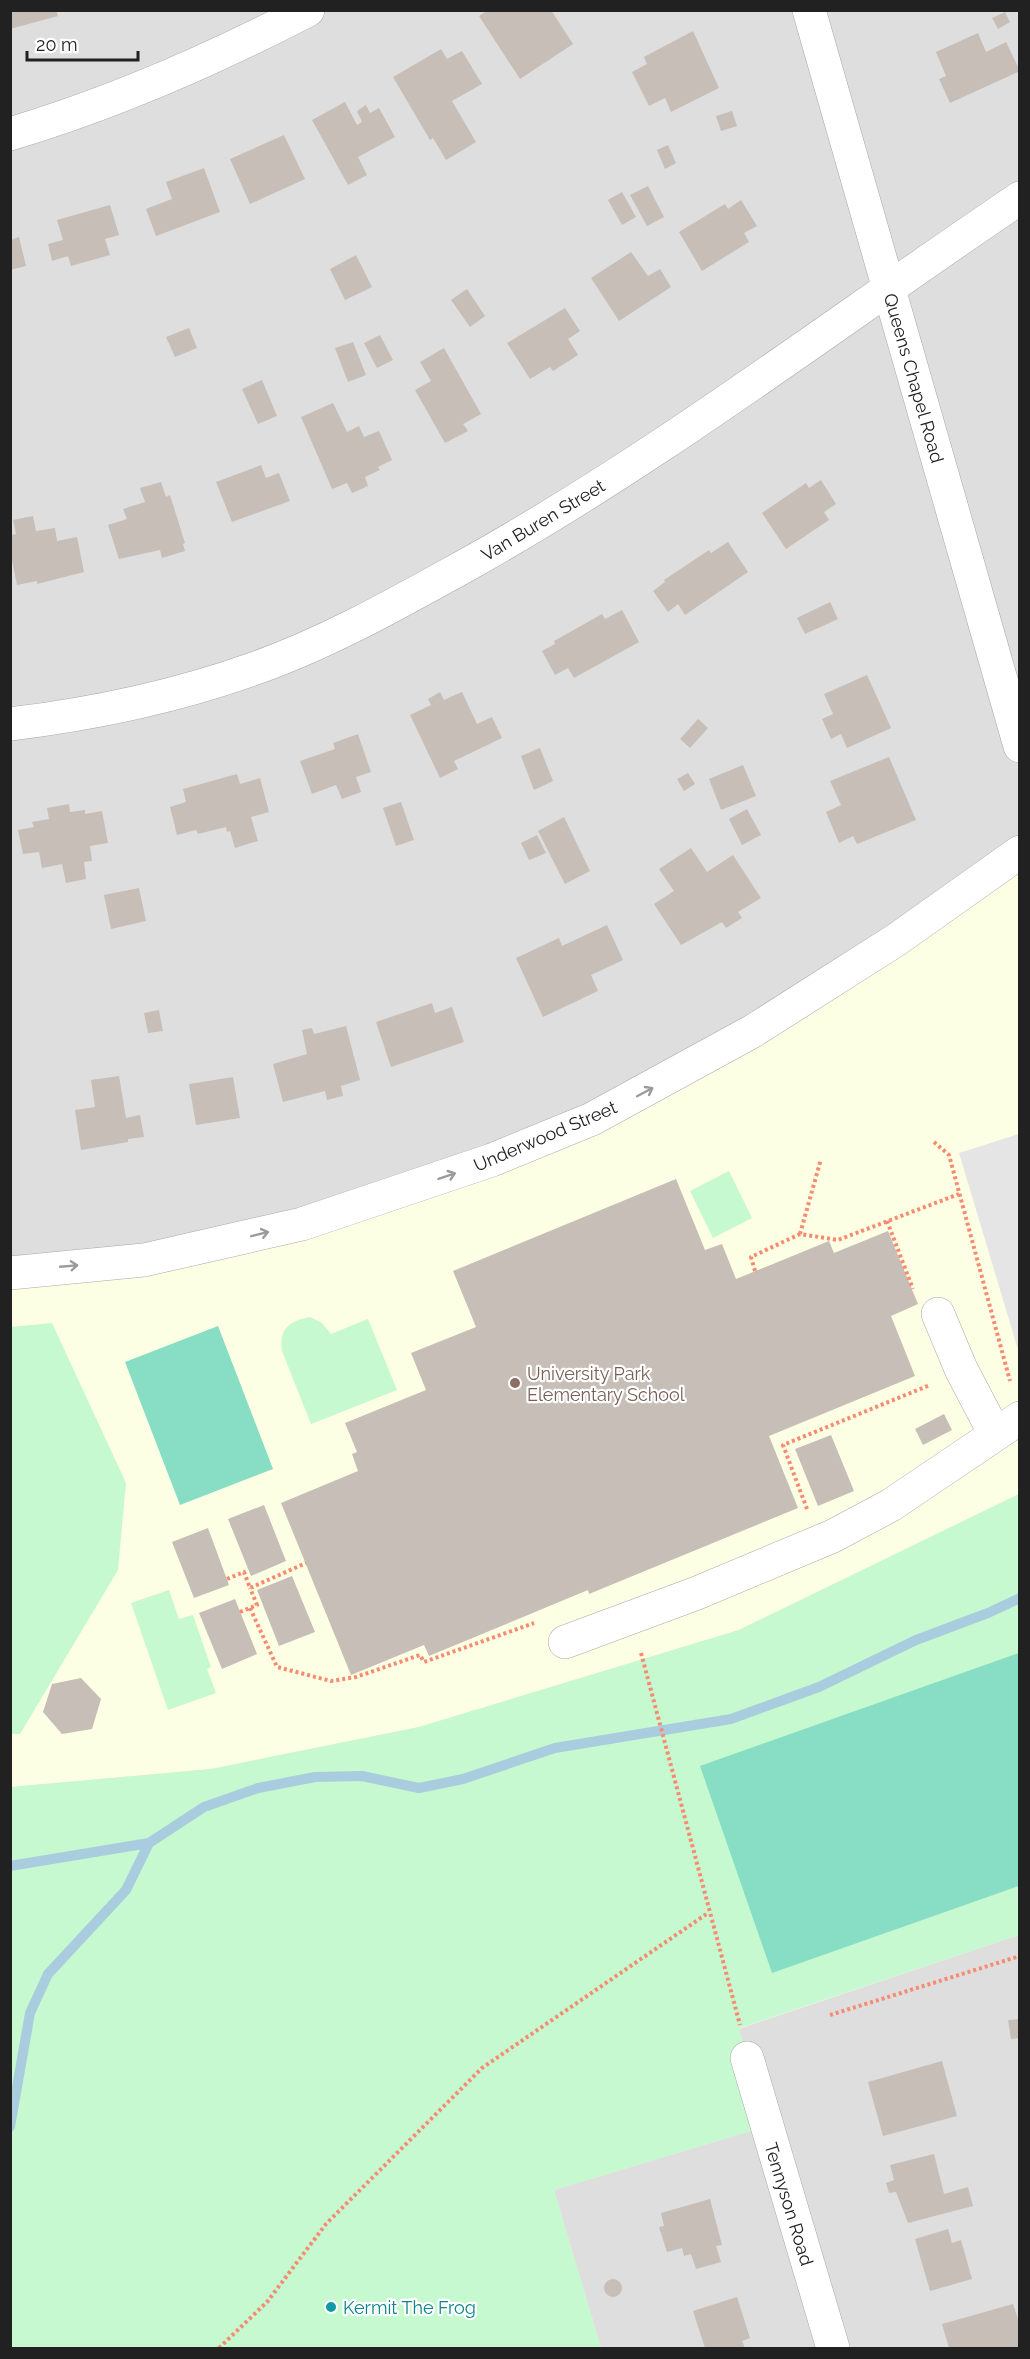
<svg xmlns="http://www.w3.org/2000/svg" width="1030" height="2359" font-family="Raleway,sans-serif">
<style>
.residential{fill:#dfdede}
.education{fill:#fcffe3}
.park{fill:#c6f9cf}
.pitch{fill:#87dec4}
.parking{fill:#e5e5e5}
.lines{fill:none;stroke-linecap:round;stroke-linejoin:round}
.stream{stroke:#a9cdde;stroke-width:10}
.building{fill:#c6beb7}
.minor-casing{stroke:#a8a8a8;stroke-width:34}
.path{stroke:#f88a71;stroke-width:4;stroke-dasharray:3 3;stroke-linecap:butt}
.minor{stroke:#fff;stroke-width:33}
.oneway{stroke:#9b9b9b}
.education-dot{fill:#8d6e63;stroke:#fff;stroke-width:2}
.culture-dot{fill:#0f9aa8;stroke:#fff;stroke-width:2}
.labels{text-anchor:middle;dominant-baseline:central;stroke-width:4.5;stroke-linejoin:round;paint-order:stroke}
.street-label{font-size:18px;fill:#212121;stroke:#fff}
.education-label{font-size:18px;fill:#785e54;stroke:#fff;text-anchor:start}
.culture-label{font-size:18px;fill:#0d838f;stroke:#fff;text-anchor:start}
</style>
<rect width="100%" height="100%" fill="#f1efe7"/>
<path class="residential" d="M 10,11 L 1019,11 L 1019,852 L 753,1031 L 400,1192 L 11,1273 Z
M 1019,1935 L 1019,2348 L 601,2348 L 554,2190 L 767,2126 L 739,2029 Z"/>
<path class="education" d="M 1019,864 L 1019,1494 L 739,1630 L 419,1727 L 211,1769 L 11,1787 L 10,1273 L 225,1246 L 592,1119 Z"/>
<path class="park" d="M 729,1171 L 752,1218 L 713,1238 L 690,1191 Z
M 310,1317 L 322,1323 L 331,1334 L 368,1319 L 397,1390 L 311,1424 L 282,1351 C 279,1329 289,1321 310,1317 Z
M 52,1323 L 126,1483 L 118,1570 L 20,1734 L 11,1734 L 11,1327 Z
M 1019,1494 L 1019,1935 L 739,2028 L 767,2126 L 554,2190 L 601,2348 L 11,2348 L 11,1787 L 211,1769 L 419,1727 L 739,1630 Z
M 169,1590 L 179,1619 L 193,1615 L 211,1667 L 207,1669 L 216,1693 L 168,1710 L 131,1603 Z"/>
<path class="pitch" d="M 218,1326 L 273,1469 L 180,1505 L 125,1362 Z
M 1019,1653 L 1019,1886 L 772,1973 L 700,1766 Z"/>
<path class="parking" d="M 1019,1134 L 1020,1134 L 1019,1353 L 959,1153 Z"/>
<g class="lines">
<path class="stream" d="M 10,1866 L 149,1843
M 10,2127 L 30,2013 L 48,1974 L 126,1890 L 149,1843 L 204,1807 L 258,1788 L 315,1777 L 362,1776 L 419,1788 L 463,1779 L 555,1748 L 731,1719 L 819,1687 L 916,1640 L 988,1613 L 1020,1598"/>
</g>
<path class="building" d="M 10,10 L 56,10 L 58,16 L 10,29 Z
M 488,10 L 551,10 L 573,44 L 520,79 L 479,16 Z
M 1005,12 L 1010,22 L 998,29 L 992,18 Z
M 693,31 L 719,88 L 671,112 L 665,98 L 649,106 L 632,72 L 647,64 L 644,57 Z
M 978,33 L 986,52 L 1006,42 L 1020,71 L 950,103 L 939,79 L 946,76 L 936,52 Z
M 441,49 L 447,59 L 462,51 L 482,84 L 452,101 L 476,142 L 446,160 L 433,138 L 430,140 L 393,77 Z
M 345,102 L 357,125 L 362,122 L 357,111 L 366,105 L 370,113 L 379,108 L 395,137 L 358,157 L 367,175 L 348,185 L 312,120 Z
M 732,111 L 737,126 L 721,131 L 716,116 Z
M 284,135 L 305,179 L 250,204 L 230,159 Z
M 668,145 L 676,163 L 665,169 L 657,150 Z
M 204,168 L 220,212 L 156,236 L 146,209 L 172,199 L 166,182 Z
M 648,186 L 664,217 L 647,226 L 630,195 Z
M 622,192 L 636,217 L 622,225 L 608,200 Z
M 741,200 L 757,226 L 744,233 L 749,242 L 702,271 L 679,232 L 725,204 L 728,209 Z
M 110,205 L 119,235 L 105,239 L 110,255 L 71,266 L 68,256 L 52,261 L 48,244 L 63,240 L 57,220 Z
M 19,237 L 26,266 L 10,270 L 10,240 Z
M 631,252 L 648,276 L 660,269 L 671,287 L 619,321 L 591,278 Z
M 356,255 L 372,287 L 345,300 L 330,269 Z
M 467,289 L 485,316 L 470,327 L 451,300 Z
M 565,308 L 580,331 L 568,339 L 578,355 L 553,371 L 550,367 L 530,379 L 507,343 Z
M 189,328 L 197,348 L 175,357 L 166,337 Z
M 380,335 L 393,360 L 377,368 L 364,343 Z
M 353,342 L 366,375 L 348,382 L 335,348 Z
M 444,348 L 481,414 L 463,424 L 468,431 L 445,443 L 415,390 L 431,381 L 420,362 Z
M 262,380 L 277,416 L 258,424 L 242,389 Z
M 333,403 L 347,432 L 359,426 L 364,437 L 379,431 L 392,460 L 378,467 L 380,470 L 365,477 L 368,486 L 352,493 L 347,483 L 332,489 L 301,417 Z
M 261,465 L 266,478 L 279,473 L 290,501 L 232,522 L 216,482 Z
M 821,480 L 836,504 L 824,512 L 829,520 L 786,549 L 762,513 L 806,483 L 809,488 Z
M 161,482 L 166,497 L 170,495 L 185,543 L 183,544 L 185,551 L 162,558 L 160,550 L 119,559 L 108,525 L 127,519 L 123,509 L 145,502 L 140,488 Z
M 33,516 L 36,531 L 55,528 L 57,541 L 77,537 L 84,572 L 37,584 L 37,581 L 17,585 L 10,550 L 10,535 L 16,534 L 13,520 Z
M 728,542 L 748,572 L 685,615 L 678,604 L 668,612 L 653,591 L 665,582 L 664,580 L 709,550 L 711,553 Z
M 830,602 L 838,619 L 805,634 L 797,618 Z
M 622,610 L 639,642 L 574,678 L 568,668 L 555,675 L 542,651 L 555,644 L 554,641 L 602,614 L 605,619 Z
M 867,675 L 891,728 L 847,748 L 841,734 L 831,739 L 822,719 L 833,714 L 824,694 Z
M 440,692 L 444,700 L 462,692 L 477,724 L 492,717 L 502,738 L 454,761 L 458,769 L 440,778 L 410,715 L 431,705 L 428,699 Z
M 698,719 L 708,728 L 690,748 L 680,739 Z
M 358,734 L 371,772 L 356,777 L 361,792 L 342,799 L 336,785 L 312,794 L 300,761 L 335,749 L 333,743 Z
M 540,748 L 553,781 L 534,790 L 521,756 Z
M 889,757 L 916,820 L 857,844 L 853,836 L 839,843 L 826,812 L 841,805 L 830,781 Z
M 743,765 L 756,796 L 721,810 L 709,779 Z
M 688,773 L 695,784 L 684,791 L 677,779 Z
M 237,774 L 240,784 L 260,778 L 269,812 L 251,817 L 258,841 L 235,848 L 230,831 L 227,832 L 226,827 L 198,834 L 196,830 L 177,835 L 170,807 L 186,802 L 183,789 Z
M 401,802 L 414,840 L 396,846 L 383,808 Z
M 69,804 L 70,812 L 85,810 L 85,814 L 102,811 L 108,843 L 90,846 L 92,861 L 84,862 L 86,879 L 66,883 L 62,864 L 42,868 L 39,852 L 23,854 L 18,830 L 34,827 L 32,822 L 49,819 L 47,808 Z
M 747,809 L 761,835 L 742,845 L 729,819 Z
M 564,817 L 590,871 L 565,884 L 538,831 Z
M 537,835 L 546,853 L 529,860 L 521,843 Z
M 691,848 L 707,872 L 733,855 L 761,898 L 738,912 L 742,918 L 726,928 L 722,922 L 681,945 L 654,904 L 674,891 L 659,869 Z
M 139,888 L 146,921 L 111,929 L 104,895 Z
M 607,925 L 623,960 L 591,975 L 598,991 L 543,1017 L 516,958 L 559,938 L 562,946 Z
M 432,1003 L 435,1013 L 452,1007 L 464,1042 L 391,1067 L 376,1022 Z
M 159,1010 L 163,1031 L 148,1033 L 144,1013 Z
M 346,1026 L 360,1080 L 341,1086 L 343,1096 L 327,1100 L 325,1091 L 283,1102 L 273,1064 L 307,1054 L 302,1030 L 312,1028 L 314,1034 Z
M 119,1076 L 126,1118 L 140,1115 L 144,1137 L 128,1139 L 128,1142 L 81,1150 L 75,1110 L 95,1107 L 91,1080 Z
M 233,1077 L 240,1118 L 196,1125 L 189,1084 Z
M 676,1179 L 705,1250 L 722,1244 L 736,1279 L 829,1241 L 834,1253 L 888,1231 L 918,1304 L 891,1316 L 915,1376 L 769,1436 L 798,1508 L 589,1594 L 588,1590 L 429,1656 L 424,1645 L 351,1675 L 281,1503 L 358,1471 L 352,1454 L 357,1452 L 345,1423 L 426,1390 L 411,1353 L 476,1327 L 453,1271 Z
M 944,1414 L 952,1430 L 923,1445 L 915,1429 Z
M 831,1435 L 854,1491 L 818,1506 L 795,1449 Z
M 264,1505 L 286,1561 L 251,1576 L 228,1519 Z
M 208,1528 L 229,1585 L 194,1598 L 172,1542 Z
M 292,1576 L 315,1632 L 279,1646 L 257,1590 Z
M 235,1599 L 257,1654 L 222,1669 L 199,1613 Z
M 81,1678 L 101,1699 L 92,1729 L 62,1734 L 43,1712 L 52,1684 Z
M 1020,2019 L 1020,2038 L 1011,2039 L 1008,2020 Z
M 942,2061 L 957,2116 L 883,2136 L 868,2082 Z
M 934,2154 L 944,2194 L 968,2187 L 973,2206 L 908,2223 L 896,2192 L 889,2193 L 886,2183 L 894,2180 L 890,2165 Z
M 710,2199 L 722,2245 L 716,2246 L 721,2262 L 696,2269 L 691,2254 L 684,2256 L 682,2248 L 667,2252 L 659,2227 L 664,2226 L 661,2213 Z
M 948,2229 L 952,2243 L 961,2240 L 972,2279 L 930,2291 L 915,2239 Z
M604 2288a9 9 0 1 1 18 0a9 9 0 1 1-18 0Z
M 737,2297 L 750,2338 L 742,2341 L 745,2348 L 705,2348 L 693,2311 Z
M 1013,2304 L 1020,2325 L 1020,2348 L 949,2348 L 942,2324 Z"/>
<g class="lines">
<defs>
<path id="minor" d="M 809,10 L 1020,746
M 10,134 C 114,103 212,60 308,10
M 10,724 C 93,714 174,697 253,669 C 325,644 394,605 461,568 C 656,460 834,323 1020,198
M 10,1273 L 144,1260 L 302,1224 L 492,1160 L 592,1119 L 753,1031 L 896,940 L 1020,852
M 938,1314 L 961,1369 L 995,1434
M 565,1642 L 697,1593 L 833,1536 L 891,1505 L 1020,1418
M 747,2058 L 833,2348"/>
</defs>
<use href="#minor" class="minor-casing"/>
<path class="path" d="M 934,1142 L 949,1155 L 1010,1381
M 887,1221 L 913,1289
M 800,1234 L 821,1159
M 755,1271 L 751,1257 L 800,1234 L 838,1240 L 959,1194
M 807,1509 L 783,1445 L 930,1385
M 227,1579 L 244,1572 L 250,1588 L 306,1563
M 250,1608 L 277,1667 L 331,1681 L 356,1677 L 420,1655 L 424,1662 L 534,1623
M 240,1612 L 257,1605 L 250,1588
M 641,1653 L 740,2025
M 830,2015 L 1020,1956
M 219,2348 L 267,2302 L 326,2224 L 482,2068 L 708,1913"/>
<use href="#minor" class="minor"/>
</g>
<defs><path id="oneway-shaft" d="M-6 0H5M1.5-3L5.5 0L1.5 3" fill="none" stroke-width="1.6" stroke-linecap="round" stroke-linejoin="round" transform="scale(1.5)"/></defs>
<g class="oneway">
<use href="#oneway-shaft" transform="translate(645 1092) rotate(-28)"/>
<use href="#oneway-shaft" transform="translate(447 1176) rotate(-19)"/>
<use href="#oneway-shaft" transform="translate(260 1234) rotate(-14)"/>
<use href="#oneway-shaft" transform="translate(69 1266) rotate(-5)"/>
</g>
<circle class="education-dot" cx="515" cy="1383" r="6"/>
<circle class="culture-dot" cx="331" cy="2307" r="6"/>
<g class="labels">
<g class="street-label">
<text transform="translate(914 378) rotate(74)">Queens Chapel Road</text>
<text transform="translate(543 520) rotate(-31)">Van Buren Street</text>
<text transform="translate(545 1136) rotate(-23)">Underwood Street</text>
<text transform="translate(789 2204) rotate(73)">Tennyson Road</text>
</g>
<g class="education-label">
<text x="527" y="1373">University Park<tspan x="527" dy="21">Elementary School</tspan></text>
</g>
<g class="culture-label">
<text x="343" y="2307">Kermit The Frog</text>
</g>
</g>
<rect width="1030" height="2359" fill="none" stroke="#212121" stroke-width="24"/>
<path d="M27 51v9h111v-9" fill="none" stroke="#212121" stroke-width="3"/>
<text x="36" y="51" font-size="18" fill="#212121" stroke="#ffffff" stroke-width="4.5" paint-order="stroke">20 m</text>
</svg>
